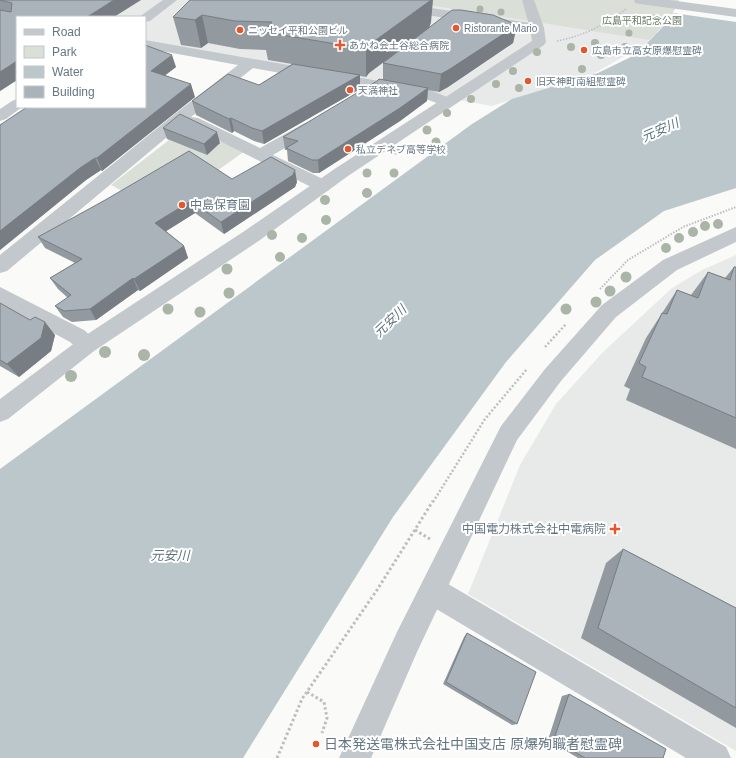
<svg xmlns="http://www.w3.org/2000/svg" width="736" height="758" font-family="Arial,'Noto Sans JP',sans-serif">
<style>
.built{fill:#e8e9e9}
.green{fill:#dadfd7}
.water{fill:#bbc7cb}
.pier{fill:#fafaf8}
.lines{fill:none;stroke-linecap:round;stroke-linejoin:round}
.path-far3{stroke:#bbbfc2;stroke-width:1.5;stroke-dasharray:1.5 1.5;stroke-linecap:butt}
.path-far2{stroke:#bbbfc2;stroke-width:2;stroke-dasharray:1.5 1.5;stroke-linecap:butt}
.path-far1{stroke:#bbbfc2;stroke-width:2.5;stroke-dasharray:2 2;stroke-linecap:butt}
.path{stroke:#bbbfc2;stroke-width:3;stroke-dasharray:2.5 2.5;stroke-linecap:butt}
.minor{fill:#c3c8cc;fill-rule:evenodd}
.tertiary{fill:#c3c8cc;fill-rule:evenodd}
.tree{fill:#aab4a7}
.wall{fill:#929a9f}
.shaded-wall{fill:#777d82}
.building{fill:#aab3b9;stroke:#777d82}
.poi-dot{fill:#e4572e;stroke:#fff;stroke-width:1.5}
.labels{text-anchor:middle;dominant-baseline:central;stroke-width:4;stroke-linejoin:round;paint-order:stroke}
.far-park-label{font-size:10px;fill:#687a64;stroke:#fff}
.far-poi-label{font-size:10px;fill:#657683;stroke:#fff;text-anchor:start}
.poi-label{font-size:12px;fill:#657683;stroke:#fff;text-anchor:start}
.water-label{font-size:13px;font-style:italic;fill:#60757c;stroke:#fff}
.near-poi-label{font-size:14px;fill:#657683;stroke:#fff;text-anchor:start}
</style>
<rect width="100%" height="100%" fill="#fafaf8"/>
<path class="built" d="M 0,0 L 648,0 L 658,37 L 593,74 L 492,106 L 145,44 L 145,17 L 17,17 Z
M 736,255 L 736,751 L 468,594 L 520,465 L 556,404 L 603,352 L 672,288 L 702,270 Z"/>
<path class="green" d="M 397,0 L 681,0 L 674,15 L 649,40 Z
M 169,140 L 207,155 L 223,140 L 245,151 L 207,178 L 135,198 L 111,185 Z"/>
<path class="water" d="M 681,0 L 736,0 L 736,188 L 664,211 L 595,260 L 506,362 L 393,517 L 243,758 L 0,758 L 0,469 L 472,124 L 512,99 L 598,73 L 637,54 L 674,15 Z"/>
<path class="pier" d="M 679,0 L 736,0 L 736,22 L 673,13 Z"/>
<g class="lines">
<path class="path-far3" d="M 557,41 C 583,36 605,25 626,9"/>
<path class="path-far2" d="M 600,289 L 628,260 L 683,227 L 736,207"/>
<path class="path-far1" d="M 545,347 L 566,324
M 433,502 L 485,419 L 527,369"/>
<path class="path" d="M 415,530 L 430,539
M 307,692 L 324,702 L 327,718 L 322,733
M 277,758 L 302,699 L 377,590 L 433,501"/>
<path class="minor" d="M 348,0 L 379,0 L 537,24 L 542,25 L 544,28 L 542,31 L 537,32 L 354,4 L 349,3 Z
M 145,40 L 430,90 L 452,99 L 455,102 L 452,105 L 447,107 L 426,99 L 253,68 L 191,117 L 198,118 L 260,148 L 303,124 L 309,122 L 315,124 L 317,127 L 315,130 L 273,155 L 329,182 L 332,186 L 329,190 L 323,192 L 317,190 L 186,124 L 185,122 L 7,271 L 0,273 L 0,255 L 176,113 L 238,65 L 145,48 Z
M 0,287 L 84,330 L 94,339 L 98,345 L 94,351 L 87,354 L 80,351 L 70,342 L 0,304 Z
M 433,577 L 443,581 L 726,747 L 731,758 L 686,758 L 423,601 L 419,591 L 423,581 Z"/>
<path class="tertiary" d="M 163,0 L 177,0 L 150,21 L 145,22 L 145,17 L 139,17 Z
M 522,0 L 534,0 L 544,28 L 546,42 L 544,45 L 348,176 L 260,240 L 94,351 L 8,419 L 0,422 L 0,399 L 80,339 L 246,230 L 336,168 L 532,41 L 530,28 Z
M 634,0 L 669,0 L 736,9 L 736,17 L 640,4 L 635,3 Z
M 17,99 L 17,107 L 22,107 L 6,119 L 0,121 L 0,109 L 12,101 Z
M 736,227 L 736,242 L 677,270 L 616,317 L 561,381 L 517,440 L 417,652 L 371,758 L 339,758 L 397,632 L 501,426 L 545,369 L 602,305 L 663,260 Z"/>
</g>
<g class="tree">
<circle cx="480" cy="9" r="3.5"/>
<circle cx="501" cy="12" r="3.5"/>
<circle cx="653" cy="18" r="3.5"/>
<circle cx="629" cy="33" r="3.5"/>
<circle cx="595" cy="43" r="4"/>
<circle cx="571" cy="47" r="4"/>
<circle cx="625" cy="47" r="4"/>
<circle cx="537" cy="52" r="4"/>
<circle cx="601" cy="55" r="4"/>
<circle cx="582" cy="69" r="4"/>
<circle cx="513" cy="71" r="4"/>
<circle cx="496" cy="84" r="4"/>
<circle cx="519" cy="88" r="4"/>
<circle cx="471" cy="99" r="4"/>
<circle cx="447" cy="113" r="4"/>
<circle cx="427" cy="130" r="4.5"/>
<circle cx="436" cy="142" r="4.5"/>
<circle cx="396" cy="150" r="4.5"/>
<circle cx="367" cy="173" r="4.5"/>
<circle cx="394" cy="173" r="4.5"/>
<circle cx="367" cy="193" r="5"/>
<circle cx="325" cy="200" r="5"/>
<circle cx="326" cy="220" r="5"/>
<circle cx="718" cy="224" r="5"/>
<circle cx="705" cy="226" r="5"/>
<circle cx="693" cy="232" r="5"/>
<circle cx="272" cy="235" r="5"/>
<circle cx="302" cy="238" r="5"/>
<circle cx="679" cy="238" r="5"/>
<circle cx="666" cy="248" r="5"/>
<circle cx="280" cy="257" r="5"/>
<circle cx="227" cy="269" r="5.5"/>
<circle cx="626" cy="277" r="5.5"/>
<circle cx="610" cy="291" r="5.5"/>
<circle cx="229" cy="293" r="5.5"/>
<circle cx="596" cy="302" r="5.5"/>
<circle cx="168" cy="309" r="5.5"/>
<circle cx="566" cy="309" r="5.5"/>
<circle cx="200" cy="312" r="5.5"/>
<circle cx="105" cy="352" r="6"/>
<circle cx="144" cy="355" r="6"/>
<circle cx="71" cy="376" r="6"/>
</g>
<path class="wall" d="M 0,0 L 141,0 L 17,17 L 17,80 L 0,91 Z
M 190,0 L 431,22 L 429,28 L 369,73 L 366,77 L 360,76 L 360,89 L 264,144 L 254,141 L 234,131 L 232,133 L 196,115 L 192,101 L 259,85 L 292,64 L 268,60 L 266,50 L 240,49 L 208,43 L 201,48 L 181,45 L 173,17 Z
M 517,25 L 513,43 L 448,87 L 439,92 L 428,90 L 427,101 L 400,121 L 319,173 L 313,173 L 288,161 L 287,150 L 285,150 L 283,137 L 383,79 L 383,63 Z
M 145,45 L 176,67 L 165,75 L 195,97 L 102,171 L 101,170 L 86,180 L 0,250 L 0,125 Z
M 163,128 L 220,143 L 207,155 L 167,139 Z
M 232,179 L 297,182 L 295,187 L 224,234 L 195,213 L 166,231 L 184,246 L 188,258 L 140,291 L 138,290 L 96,320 L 72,322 L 63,317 L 55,306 L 68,298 L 58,289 L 50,278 L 75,263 L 45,248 L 38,237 Z
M 734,267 L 736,267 L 736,449 L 626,400 L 630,389 L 624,386 L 646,338 L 677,290 L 691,295 L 708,272 L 725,278 Z
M 0,303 L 55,335 L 51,351 L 19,377 L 0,366 Z
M 623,549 L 736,608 L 736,728 L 581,638 L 606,563 Z
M 467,633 L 517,724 L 512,725 L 443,684 L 464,637 Z
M 569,694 L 663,758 L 578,758 L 548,740 L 562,696 Z"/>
<path class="shaded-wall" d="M 114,0 L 141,0 L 114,17 L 87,17 Z
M 431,0 L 433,0 L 431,22 L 429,28 L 369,73 L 366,77 L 366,49 L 369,45 Z
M 202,15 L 208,43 L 201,48 L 195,20 Z
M 517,25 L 513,43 L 448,87 L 439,92 L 441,74 Z
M 172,55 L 176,67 L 155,83 L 151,71 Z
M 17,61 L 17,80 L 0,91 L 0,72 Z
M 360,75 L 360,89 L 264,144 L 262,131 Z
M 191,84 L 195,97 L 102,171 L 97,158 Z
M 428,88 L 427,101 L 400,121 L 319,173 L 318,160 Z
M 231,118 L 234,131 L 232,133 L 229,119 Z
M 217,132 L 220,143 L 207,155 L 204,144 Z
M 95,158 L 101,170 L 86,180 L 0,250 L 0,231 L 80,168 Z
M 295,170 L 297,182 L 295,187 L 224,234 L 221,222 Z
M 191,201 L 195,213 L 160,235 L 155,223 Z
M 184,246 L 188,258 L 140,291 L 134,279 Z
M 133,278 L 138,290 L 96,320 L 90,309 Z
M 45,322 L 55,335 L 51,351 L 19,377 L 7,364 Z"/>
<path class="building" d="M 0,0 L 114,0 L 87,17 L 17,17 L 17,61 L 0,72 L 0,10 L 11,12 L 12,3 Z
M 190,0 L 431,0 L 369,45 L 366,49 L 264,32 L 272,22 L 235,21 L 202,15 L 195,20 L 173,17 Z
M 452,10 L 461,10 L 493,15 L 517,25 L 450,69 L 441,74 L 383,63 Z
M 145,45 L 172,55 L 151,71 L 191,84 L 97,158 L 95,158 L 80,168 L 0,231 L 0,125 L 27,107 L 145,107 Z
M 293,64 L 360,75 L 262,131 L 252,128 L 231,118 L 229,119 L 192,101 L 228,74 L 259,85 Z
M 379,79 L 428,88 L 400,108 L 318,160 L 312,160 L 286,148 L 298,141 L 283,137 L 377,81 Z
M 180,114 L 217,132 L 204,144 L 163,128 Z
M 189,151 L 232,179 L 271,157 L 295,170 L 293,175 L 221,222 L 191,201 L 155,223 L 184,246 L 134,279 L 133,278 L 90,309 L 64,311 L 55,306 L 71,295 L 50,278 L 82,259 L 38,237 L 107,199 Z
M 734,267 L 736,267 L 736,418 L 642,377 L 646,367 L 639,363 L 662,313 L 667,314 L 677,290 L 698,298 L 708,272 L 730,280 Z
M 0,303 L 30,320 L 35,317 L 45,322 L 41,338 L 7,364 L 0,360 Z
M 623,549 L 736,608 L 736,708 L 598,628 Z
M 467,633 L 536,672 L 517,724 L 446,682 Z
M 569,694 L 666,749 L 663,758 L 585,758 L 554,739 Z"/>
<g class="poi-dot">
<circle cx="456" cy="28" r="4"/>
<circle cx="240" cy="30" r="4"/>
<path d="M338 39h4v4h4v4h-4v4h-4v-4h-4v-4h4z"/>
<circle cx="584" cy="50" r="4"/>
<circle cx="528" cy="81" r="4"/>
<circle cx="350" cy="90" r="4"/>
<circle cx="348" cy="149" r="4"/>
<circle cx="182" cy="205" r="4"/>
<path d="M613 523h4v4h4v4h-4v4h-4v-4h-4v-4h4z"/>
<circle cx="316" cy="744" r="4"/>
</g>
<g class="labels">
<g class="far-park-label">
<text x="642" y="20">広島平和記念公園</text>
</g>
<g class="far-poi-label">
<text x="464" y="28">Ristorante Mario</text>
<text x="248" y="30">ニッセイ平和公園ビル</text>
<text x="349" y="45">あかね会土谷総合病院</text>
<text x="592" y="50">広島市立高女原爆慰霊碑</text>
<text x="536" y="81">旧天神町南組慰霊碑</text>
<text x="358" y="90">天満神社</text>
<text x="356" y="149">私立デネブ高等学校</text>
</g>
<g class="poi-label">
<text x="190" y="205">中島保育園</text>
<text x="606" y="529" text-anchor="end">中国電力株式会社中電病院</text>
</g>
<g class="water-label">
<text transform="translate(660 130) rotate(-24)">元安川</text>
<text transform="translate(390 321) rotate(-44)">元安川</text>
<text x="170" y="555">元安川</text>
</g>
<g class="near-poi-label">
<text x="324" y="744">日本発送電株式会社中国支店 原爆殉職者慰霊碑</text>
</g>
</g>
<rect x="16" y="16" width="130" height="92" fill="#ffffff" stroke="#c1c8cd"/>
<rect x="24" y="29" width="20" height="6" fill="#c3c8cc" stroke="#c1c8cd"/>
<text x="52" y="36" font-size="12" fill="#657683">Road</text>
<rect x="24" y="46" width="20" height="12" fill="#dadfd7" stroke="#c1c8cd"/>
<text x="52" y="56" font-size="12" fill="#657683">Park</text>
<rect x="24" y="66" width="20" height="12" fill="#bbc7cb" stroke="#c1c8cd"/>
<text x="52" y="76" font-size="12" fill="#657683">Water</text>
<rect x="24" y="86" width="20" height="12" fill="#aab3b9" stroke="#c1c8cd"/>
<text x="52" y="96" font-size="12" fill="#657683">Building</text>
</svg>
